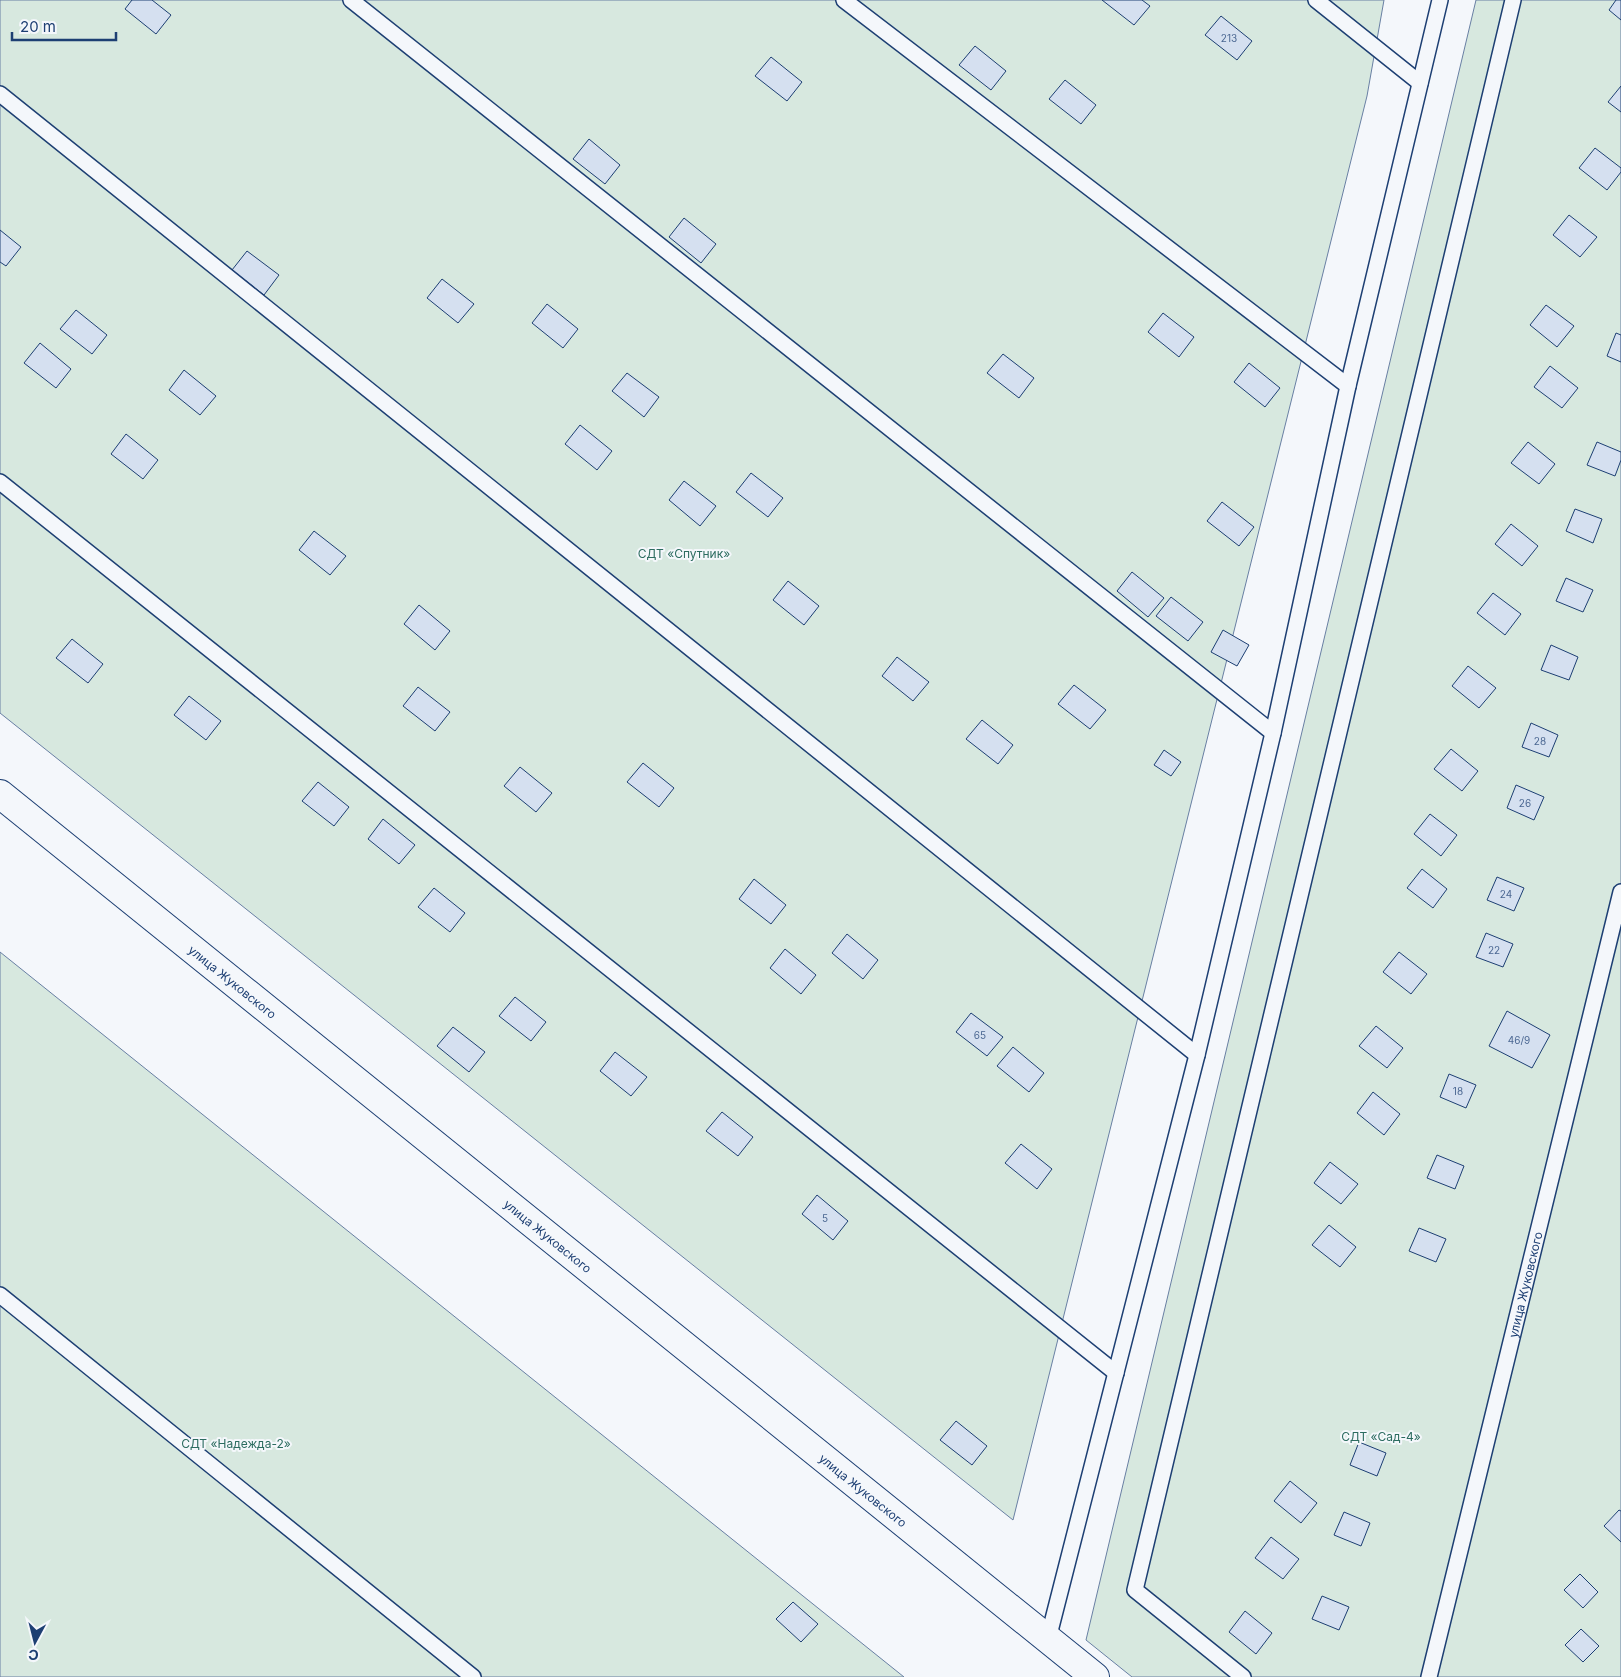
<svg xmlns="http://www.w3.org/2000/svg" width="1621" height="1677" font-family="Inter,sans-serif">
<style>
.green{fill:#d7e8df;stroke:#687fa3}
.building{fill:#d5e0f0;stroke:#1d3f73}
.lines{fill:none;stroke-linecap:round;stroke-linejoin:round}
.lane-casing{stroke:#1d3f73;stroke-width:18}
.secondary-casing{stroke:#1d3f73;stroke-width:30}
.lane{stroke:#f4f7fb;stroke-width:15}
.secondary{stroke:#f4f7fb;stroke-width:28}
.labels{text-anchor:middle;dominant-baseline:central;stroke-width:4;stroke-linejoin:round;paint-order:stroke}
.number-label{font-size:10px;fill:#4b6792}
.park-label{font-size:12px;fill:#2c6c60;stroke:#f4f7fb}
.street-label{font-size:12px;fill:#1d3f73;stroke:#f4f7fb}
</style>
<rect width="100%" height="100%" fill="#f4f7fb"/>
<path class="green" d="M 0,0 L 1384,0 L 1367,96 L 1013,1520 L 0,713 Z
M 1476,0 L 1621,0 L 1621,1677 L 1132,1677 L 1086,1640 Z
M 0,952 L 904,1677 L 0,1677 Z"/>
<path class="building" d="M 132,0 L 152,0 L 171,15 L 156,34 L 125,9 Z
M 1102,0 L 1142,0 L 1150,6 L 1134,25 Z
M 1616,0 L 1621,0 L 1621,20 L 1609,10 Z
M 1221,16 L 1252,41 L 1237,60 L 1205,35 Z
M 975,46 L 1006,71 L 991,90 L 959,65 Z
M 771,57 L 802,82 L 787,101 L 755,76 Z
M 1065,80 L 1096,105 L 1081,124 L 1049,99 Z
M 1621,86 L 1621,112 L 1608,102 Z
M 589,139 L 620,165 L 605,184 L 573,159 Z
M 1595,148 L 1621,168 L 1621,172 L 1607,190 L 1579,168 Z
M 1569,215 L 1597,237 L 1580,257 L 1553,235 Z
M 684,218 L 716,244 L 701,263 L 669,237 Z
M 0,230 L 21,247 L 6,266 L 0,262 Z
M 247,251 L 279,275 L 264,295 L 232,270 Z
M 442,279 L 474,304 L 458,323 L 427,298 Z
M 547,304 L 578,329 L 563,348 L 532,323 Z
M 1546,305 L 1574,326 L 1557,347 L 1530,325 Z
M 76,310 L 107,335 L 92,354 L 60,329 Z
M 1163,313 L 1194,337 L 1179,357 L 1148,332 Z
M 1616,333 L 1621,335 L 1621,362 L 1607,356 Z
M 40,343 L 71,369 L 56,388 L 24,363 Z
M 1003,354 L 1034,378 L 1019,398 L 987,373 Z
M 1249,363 L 1280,388 L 1265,407 L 1234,382 Z
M 1550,366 L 1578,388 L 1562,408 L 1534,387 Z
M 184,370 L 216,396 L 200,415 L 169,390 Z
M 627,373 L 659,397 L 644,417 L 612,391 Z
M 580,425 L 612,451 L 597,470 L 565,444 Z
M 126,434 L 158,460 L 143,479 L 111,454 Z
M 1528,442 L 1555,464 L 1539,484 L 1511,463 Z
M 1597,442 L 1621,452 L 1621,460 L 1615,476 L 1587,465 Z
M 751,473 L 783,498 L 768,517 L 736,492 Z
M 684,481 L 716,506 L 700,526 L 669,500 Z
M 1222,502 L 1254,527 L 1239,546 L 1207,521 Z
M 1575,509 L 1602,519 L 1593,543 L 1566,531 Z
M 1511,524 L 1538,546 L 1522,566 L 1495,544 Z
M 314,531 L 346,556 L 330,575 L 299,550 Z
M 1132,572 L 1164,598 L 1148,617 L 1117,591 Z
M 1566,578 L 1593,590 L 1583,612 L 1556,601 Z
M 788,581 L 819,606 L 804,625 L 773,600 Z
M 1493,593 L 1521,614 L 1505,635 L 1477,613 Z
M 1171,597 L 1203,622 L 1188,641 L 1156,616 Z
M 419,605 L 450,631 L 435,650 L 404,624 Z
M 1223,630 L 1249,645 L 1237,666 L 1211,652 Z
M 72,639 L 103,664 L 88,683 L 56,658 Z
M 1551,645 L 1578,657 L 1569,680 L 1541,670 Z
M 897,657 L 929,682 L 913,701 L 882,676 Z
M 1468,666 L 1496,688 L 1479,708 L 1452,686 Z
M 1074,685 L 1106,710 L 1090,729 L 1058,704 Z
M 418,687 L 450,712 L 435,731 L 403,706 Z
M 189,696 L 221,721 L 206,740 L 174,715 Z
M 982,720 L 1013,745 L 998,764 L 966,739 Z
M 1531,723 L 1558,735 L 1549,757 L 1522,747 Z
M 1451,749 L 1478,771 L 1462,791 L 1434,769 Z
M 1164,750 L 1181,762 L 1171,776 L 1154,765 Z
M 643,763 L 674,788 L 659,807 L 627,782 Z
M 520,767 L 552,793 L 536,812 L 504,786 Z
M 318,782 L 349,807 L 334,826 L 302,801 Z
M 1516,785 L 1544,797 L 1534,820 L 1507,808 Z
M 1430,814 L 1457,835 L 1441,856 L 1414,834 Z
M 383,819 L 415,845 L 399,864 L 368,839 Z
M 1422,869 L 1447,889 L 1433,908 L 1407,888 Z
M 1497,877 L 1524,888 L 1514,911 L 1487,900 Z
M 754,879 L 786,905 L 771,924 L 739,899 Z
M 434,888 L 465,913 L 450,932 L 418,907 Z
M 1486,933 L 1513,944 L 1503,967 L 1476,957 Z
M 847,934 L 878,960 L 863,979 L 832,953 Z
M 785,949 L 816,975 L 801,994 L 770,968 Z
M 1399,952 L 1427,974 L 1411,994 L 1383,972 Z
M 515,997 L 546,1022 L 531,1041 L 499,1016 Z
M 1507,1011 L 1550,1035 L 1532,1068 L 1489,1046 Z
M 971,1013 L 1003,1037 L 987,1056 L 956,1032 Z
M 1376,1026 L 1403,1048 L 1387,1068 L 1359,1046 Z
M 453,1027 L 485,1052 L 469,1072 L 437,1046 Z
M 1013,1047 L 1044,1073 L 1029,1092 L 997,1066 Z
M 615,1052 L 647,1077 L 631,1096 L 600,1071 Z
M 1449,1074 L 1476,1085 L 1466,1108 L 1440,1097 Z
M 1373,1092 L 1400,1114 L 1384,1135 L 1357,1113 Z
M 722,1112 L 753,1137 L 738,1156 L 706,1131 Z
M 1021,1144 L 1052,1169 L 1037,1189 L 1005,1163 Z
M 1437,1155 L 1464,1166 L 1455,1189 L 1427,1178 Z
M 1330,1162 L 1358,1184 L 1341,1204 L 1314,1183 Z
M 817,1195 L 848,1221 L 833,1240 L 802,1214 Z
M 1329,1225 L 1356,1247 L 1340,1267 L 1312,1245 Z
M 1419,1228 L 1446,1239 L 1436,1262 L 1409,1251 Z
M 956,1421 L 987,1446 L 972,1465 L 940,1440 Z
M 1359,1442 L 1386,1453 L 1377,1476 L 1350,1465 Z
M 1290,1481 L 1317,1503 L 1301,1523 L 1274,1501 Z
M 1619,1510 L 1621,1511 L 1621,1542 L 1604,1526 Z
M 1344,1512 L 1370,1523 L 1361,1546 L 1334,1535 Z
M 1271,1537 L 1299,1559 L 1283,1579 L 1255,1558 Z
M 1580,1574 L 1598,1592 L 1583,1608 L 1564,1590 Z
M 1322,1596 L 1349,1607 L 1339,1630 L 1312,1619 Z
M 793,1602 L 818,1624 L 801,1642 L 776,1619 Z
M 1245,1611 L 1272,1633 L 1256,1654 L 1229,1632 Z
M 1581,1629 L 1599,1646 L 1583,1662 L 1565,1645 Z"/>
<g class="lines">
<defs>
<g id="lane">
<path d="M 351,0 L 1273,733"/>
<path d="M 844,0 L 1348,386"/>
<path d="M 1316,0 L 1420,83"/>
<path d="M 0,94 L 1197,1055"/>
<path d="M 0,482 L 1116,1373"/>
<path d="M 0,1295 L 473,1677"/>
<path d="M 1048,1639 L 1197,1055 L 1273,733 L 1348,386 L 1440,0"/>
<path d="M 1243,1677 L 1135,1590 L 1513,0"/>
<path id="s1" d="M 1429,1677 L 1621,892"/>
</g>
<g id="secondary">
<path id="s2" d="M 0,794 L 1095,1677"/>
</g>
</defs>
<use href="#lane" class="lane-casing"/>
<use href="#secondary" class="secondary-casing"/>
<use href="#lane" class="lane"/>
<use href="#secondary" class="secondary"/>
</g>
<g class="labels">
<g class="number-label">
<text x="1229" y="38">213</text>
<text x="1540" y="741">28</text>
<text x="1525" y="803">26</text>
<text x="1506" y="894">24</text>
<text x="1494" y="950">22</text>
<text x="980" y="1035">65</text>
<text x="1519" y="1040">46/9</text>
<text x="1458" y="1091">18</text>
<text x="825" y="1218">5</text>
</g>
<g class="park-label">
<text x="684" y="553">СДТ «Спутник»</text>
<text x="1381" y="1436">СДТ «Сад-4»</text>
<text x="236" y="1443">СДТ «Надежда-2»</text>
</g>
<g class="street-label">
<text stroke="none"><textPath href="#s2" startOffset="299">улица Жуковского</textPath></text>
<text stroke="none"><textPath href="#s2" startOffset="704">улица Жуковского</textPath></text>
<text stroke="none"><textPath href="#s1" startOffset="404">улица Жуковского</textPath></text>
<text stroke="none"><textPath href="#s2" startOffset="1109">улица Жуковского</textPath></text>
</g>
</g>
<g transform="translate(35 1642) rotate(187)" stroke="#f4f7fb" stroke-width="4" paint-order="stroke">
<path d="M0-4L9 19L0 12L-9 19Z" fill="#1d3f73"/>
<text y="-8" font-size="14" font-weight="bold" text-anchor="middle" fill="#1d3f73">С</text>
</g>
<path d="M12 32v8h104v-8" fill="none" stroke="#1d3f73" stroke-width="2.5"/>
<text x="20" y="32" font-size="15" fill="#1d3f73" stroke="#f4f7fb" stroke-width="4" paint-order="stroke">20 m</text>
</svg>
